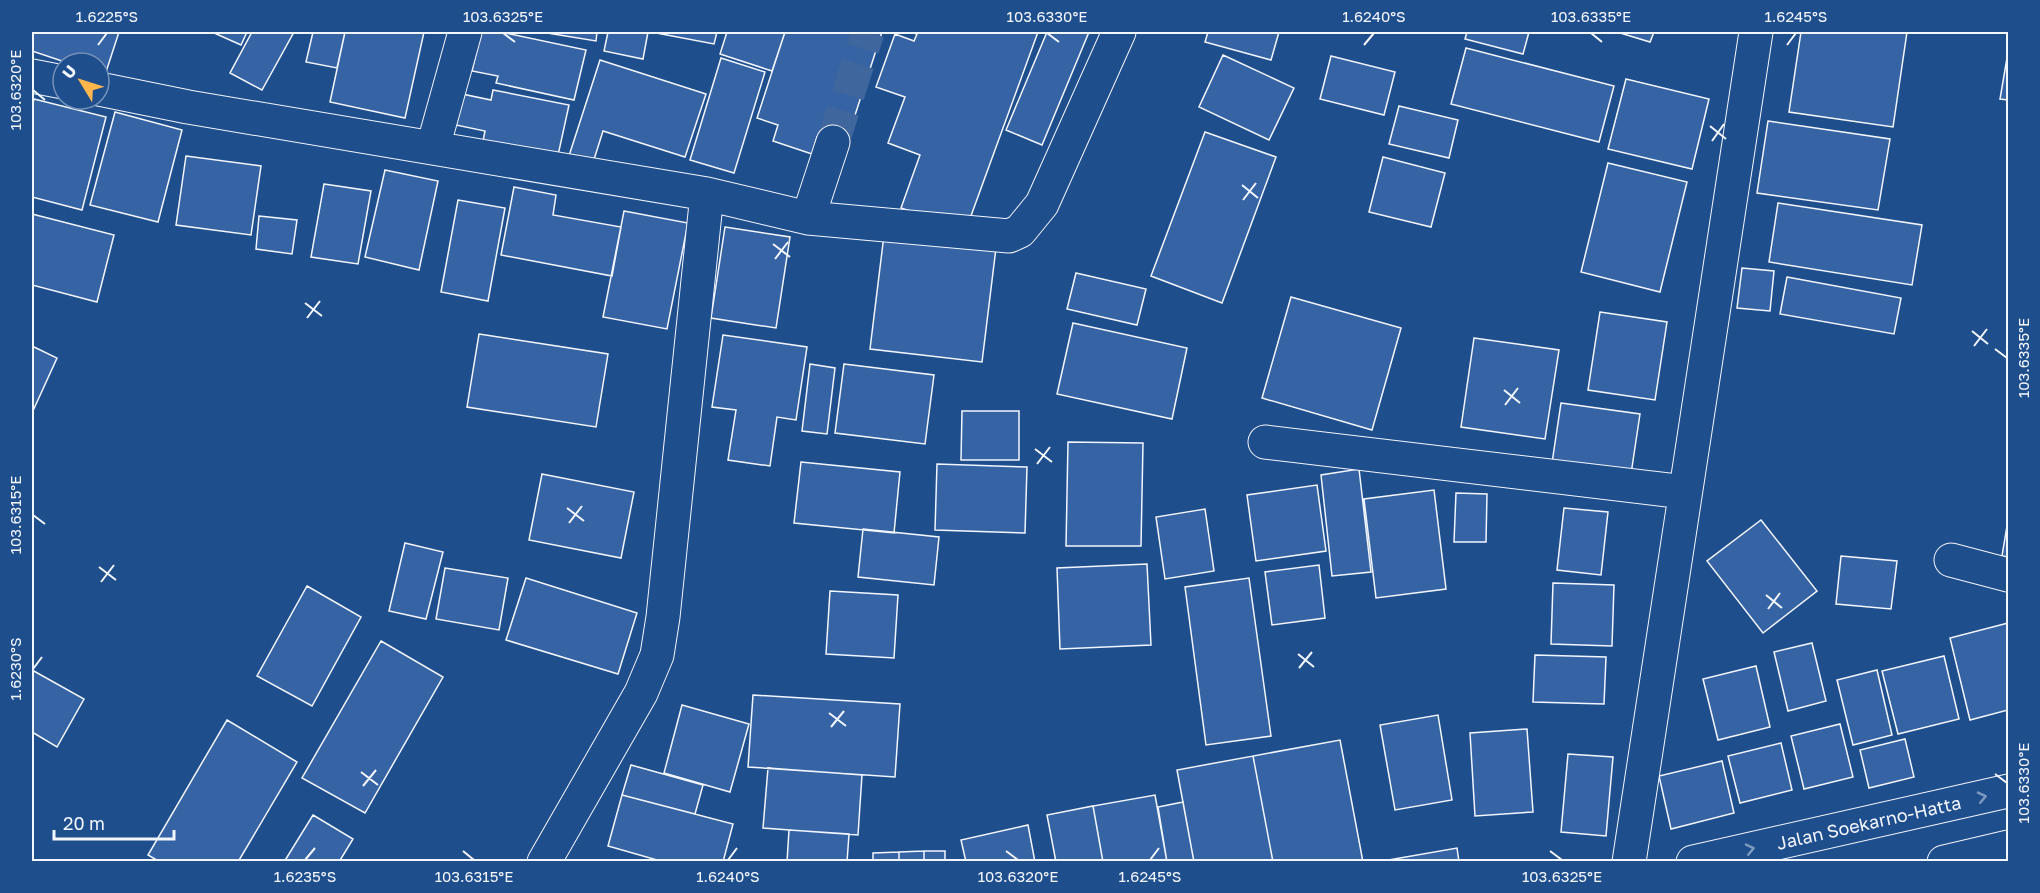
<svg xmlns="http://www.w3.org/2000/svg" width="2040" height="893" font-family="'Golos Text',sans-serif">
<style>
.building{fill:#3563a3;stroke:#f2f6ff;stroke-width:1.5}
.lines{fill:none;stroke-linecap:round;stroke-linejoin:round}
.street-tunnel{stroke:#3f679d;stroke-width:33;stroke-dasharray:33 16;stroke-linecap:butt}
.street-casing{stroke:#f2f6ff;stroke-width:35}
.highway-casing{stroke:#f2f6ff;stroke-width:35}
.street{stroke:#1f4e8c;stroke-width:33}
.highway{stroke:#1f4e8c;stroke-width:33}
.oneway{stroke:#7e9ac0}
.ticks{fill:none;stroke:#f2f6ff;stroke-width:2}
.labels{text-anchor:middle;dominant-baseline:central;stroke-width:4.5;stroke-linejoin:round;paint-order:stroke}
.street-label{font-size:18px;fill:#f2f6ff;stroke:#1f4e8c}
.neatline{fill:none;stroke:#f2f6ff;stroke-width:2}
.ticks-label{font-size:15px;text-anchor:middle;fill:#f2f6ff}
</style>
<rect width="100%" height="100%" fill="#1f4e8c"/>
<path class="building" d="M 32,32 L 119,32 L 105,75 L 99,73 L 99,63 L 68,63 L 32,51 Z
M 212,32 L 247,32 L 241,45 Z
M 252,32 L 294,32 L 262,90 L 230,73 Z
M 313,32 L 345,32 L 337,68 L 306,62 Z
M 345,32 L 424,32 L 405,118 L 330,102 Z
M 481,32 L 501,32 L 586,50 L 574,100 L 496,83 L 498,76 L 472,71 Z
M 541,32 L 597,32 L 596,41 Z
M 608,32 L 648,32 L 643,59 L 604,51 Z
M 651,32 L 717,32 L 714,44 Z
M 727,32 L 785,32 L 772,71 L 720,54 Z
M 785,32 L 882,32 L 845,146 L 817,137 L 812,154 L 773,141 L 778,125 L 757,118 Z
M 910,32 L 1038,32 L 968,224 L 951,225 L 901,208 L 920,155 L 888,143 L 905,97 L 876,87 L 895,34 L 914,41 L 917,34 Z
M 1047,32 L 1089,32 L 1042,145 L 1006,130 Z
M 1208,32 L 1279,32 L 1271,60 L 1205,42 Z
M 1467,32 L 1529,32 L 1523,54 L 1465,39 Z
M 1617,32 L 1654,32 L 1650,42 Z
M 1801,32 L 1907,32 L 1893,127 L 1789,112 Z
M 1466,48 L 1614,86 L 1599,142 L 1451,104 Z
M 2008,52 L 2008,100 L 2000,99 Z
M 1223,55 L 1294,88 L 1269,140 L 1199,107 Z
M 1331,56 L 1395,72 L 1384,115 L 1320,99 Z
M 721,58 L 765,72 L 734,173 L 690,160 Z
M 600,60 L 706,94 L 685,157 L 603,131 L 591,169 L 567,162 Z
M 1626,79 L 1709,99 L 1692,169 L 1608,149 Z
M 493,90 L 569,105 L 557,160 L 482,146 L 485,131 L 456,125 L 462,94 L 491,100 Z
M 34,99 L 106,117 L 82,210 L 32,197 L 32,108 Z
M 1399,106 L 1458,120 L 1449,158 L 1389,144 Z
M 115,112 L 182,130 L 158,222 L 90,205 Z
M 1768,121 L 1890,139 L 1878,210 L 1757,193 Z
M 1205,132 L 1276,157 L 1222,303 L 1151,276 Z
M 186,156 L 261,166 L 251,235 L 176,225 Z
M 1383,157 L 1445,173 L 1431,227 L 1369,212 Z
M 1608,163 L 1687,182 L 1660,292 L 1581,272 Z
M 385,170 L 438,181 L 419,270 L 365,257 Z
M 324,184 L 371,191 L 358,264 L 311,257 Z
M 514,187 L 556,195 L 553,215 L 621,227 L 612,276 L 501,255 Z
M 458,200 L 505,208 L 488,301 L 441,292 Z
M 1778,203 L 1922,225 L 1912,285 L 1769,262 Z
M 624,211 L 688,223 L 667,329 L 603,317 Z
M 32,214 L 114,235 L 97,302 L 32,285 Z
M 259,216 L 297,220 L 292,254 L 256,249 Z
M 725,227 L 790,237 L 776,328 L 711,318 Z
M 884,235 L 996,248 L 982,362 L 870,349 Z
M 1742,268 L 1774,271 L 1770,311 L 1737,308 Z
M 1076,273 L 1146,289 L 1137,325 L 1067,309 Z
M 1787,277 L 1901,298 L 1894,334 L 1780,314 Z
M 1291,297 L 1401,328 L 1372,430 L 1262,398 Z
M 1600,312 L 1667,322 L 1655,400 L 1588,390 Z
M 1073,323 L 1187,348 L 1172,419 L 1057,394 Z
M 479,334 L 608,354 L 596,427 L 467,407 Z
M 723,335 L 807,347 L 796,420 L 777,417 L 770,466 L 728,460 L 736,410 L 712,407 Z
M 1474,338 L 1559,350 L 1545,439 L 1461,427 Z
M 32,346 L 57,358 L 32,413 Z
M 810,364 L 835,368 L 827,434 L 802,431 Z
M 844,364 L 934,375 L 925,444 L 835,433 Z
M 1561,403 L 1640,414 L 1631,474 L 1552,463 Z
M 962,411 L 1019,411 L 1019,460 L 961,460 Z
M 1068,442 L 1143,443 L 1141,546 L 1066,546 Z
M 801,462 L 900,472 L 894,533 L 794,523 Z
M 937,464 L 1027,467 L 1025,533 L 935,530 Z
M 1359,469 L 1371,572 L 1332,576 L 1321,475 Z
M 542,474 L 634,492 L 621,558 L 529,540 Z
M 1317,485 L 1326,551 L 1256,561 L 1247,495 Z
M 1434,490 L 1446,589 L 1376,598 L 1364,499 Z
M 1456,493 L 1487,494 L 1486,542 L 1454,542 Z
M 1564,508 L 1608,512 L 1601,575 L 1557,570 Z
M 1205,509 L 1214,571 L 1165,579 L 1156,517 Z
M 1761,520 L 1817,591 L 1763,633 L 1707,561 Z
M 2008,520 L 2008,557 L 2002,556 Z
M 863,529 L 939,537 L 934,585 L 858,577 Z
M 405,543 L 443,552 L 426,619 L 389,611 Z
M 1841,556 L 1897,561 L 1891,609 L 1836,604 Z
M 1147,564 L 1151,645 L 1060,649 L 1057,568 Z
M 1319,565 L 1325,618 L 1272,625 L 1265,572 Z
M 445,568 L 508,578 L 499,630 L 436,619 Z
M 526,578 L 637,613 L 618,674 L 506,640 Z
M 1249,578 L 1271,736 L 1206,745 L 1185,587 Z
M 1553,583 L 1614,585 L 1612,646 L 1551,644 Z
M 307,586 L 361,617 L 312,706 L 257,676 Z
M 830,591 L 898,595 L 894,658 L 826,654 Z
M 2008,623 L 2008,710 L 1970,720 L 1950,638 Z
M 381,641 L 443,677 L 365,813 L 302,778 Z
M 1812,643 L 1826,701 L 1788,711 L 1774,652 Z
M 1535,655 L 1606,657 L 1604,704 L 1533,702 Z
M 1944,656 L 1959,719 L 1898,734 L 1882,671 Z
M 1756,666 L 1770,727 L 1718,740 L 1703,679 Z
M 32,670 L 84,699 L 57,747 L 32,732 Z
M 1877,670 L 1892,735 L 1853,745 L 1837,680 Z
M 753,695 L 900,704 L 895,777 L 748,767 Z
M 682,705 L 749,724 L 730,792 L 664,773 Z
M 1438,715 L 1452,800 L 1395,810 L 1380,725 Z
M 227,720 L 297,762 L 238,862 L 160,862 L 148,855 Z
M 1840,724 L 1853,777 L 1804,789 L 1791,736 Z
M 1527,729 L 1533,812 L 1475,816 L 1470,733 Z
M 1905,739 L 1914,777 L 1869,788 L 1860,750 Z
M 1340,740 L 1363,862 L 1273,862 L 1253,756 Z
M 1781,743 L 1792,790 L 1740,803 L 1728,756 Z
M 1568,754 L 1613,757 L 1606,836 L 1561,832 Z
M 1253,756 L 1273,862 L 1194,862 L 1177,770 Z
M 1722,761 L 1734,813 L 1671,829 L 1659,776 Z
M 631,765 L 703,785 L 695,814 L 622,795 Z
M 768,768 L 862,775 L 858,835 L 763,828 Z
M 622,795 L 733,824 L 723,862 L 664,862 L 608,846 Z
M 1155,795 L 1167,862 L 1103,862 L 1093,806 Z
M 1183,802 L 1194,862 L 1167,862 L 1158,807 Z
M 1093,806 L 1103,862 L 1056,862 L 1047,815 Z
M 313,815 L 353,839 L 339,862 L 284,862 Z
M 1028,825 L 1035,862 L 966,862 L 961,840 Z
M 789,830 L 849,834 L 847,862 L 787,862 Z
M 1457,848 L 1459,862 L 1377,862 Z
M 924,851 L 924,862 L 899,862 L 899,852 Z
M 924,851 L 945,851 L 945,862 L 924,862 Z
M 899,852 L 899,862 L 873,862 L 873,853 Z"/>
<g class="lines">
<path class="street-tunnel" d="M 833,142 L 868,32"/>
<defs>
<path id="street" d="M 32,76 L 63,82
M 99,89 L 188,107 L 707,194 L 808,218 L 833,142
M 433,147 L 465,32
M 808,218 L 1009,236 L 1020,231 L 1042,204 L 1119,32
M 1265,442 L 1685,492
M 1951,560 L 2008,575
M 544,862 L 641,693 L 657,655 L 663,617 L 707,194
M 1629,862 L 1756,32"/>
<g id="highway">
<path id="s1" d="M 1693,862 L 2008,791"/>
<path d="M 1944,862 L 2008,847"/>
</g>
</defs>
<use href="#street" class="street-casing"/>
<use href="#highway" class="highway-casing"/>
<use href="#street" class="street"/>
<use href="#highway" class="highway"/>
</g>
<defs><path id="oneway-chevron" d="M-2-3.5L2.5 0L-2 3.5" fill="none" stroke-width="1.6" stroke-linecap="round" stroke-linejoin="round" transform="scale(1.5)"/></defs>
<g class="oneway">
<use href="#oneway-chevron" transform="translate(1982 797) rotate(-13)"/>
<use href="#oneway-chevron" transform="translate(1750 849) rotate(-13)"/>
</g>
<path class="ticks" d="M 503,33 L 515,42M 1047,33 L 1059,42M 1591,33 L 1602,42M 98,45 L 107,33M 1364,45 L 1374,33M 1787,45 L 1796,33M 33,90 L 45,100M 1710,126 L 1726,139M 1712,141 L 1724,124M 1242,185 L 1258,198M 1243,200 L 1256,183M 773,244 L 790,257M 775,259 L 788,242M 305,303 L 322,316M 307,318 L 320,301M 1972,331 L 1988,344M 1974,346 L 1987,329M 1995,349 L 2007,358M 1504,390 L 1520,403M 1505,405 L 1518,388M 1035,449 L 1052,462M 1037,464 L 1050,447M 567,508 L 584,521M 33,515 L 45,524M 569,523 L 582,506M 99,567 L 116,580M 101,582 L 114,565M 1766,595 L 1782,608M 1768,609 L 1780,593M 1298,654 L 1314,667M 1299,668 L 1312,652M 33,669 L 42,657M 829,713 L 846,726M 831,727 L 844,711M 361,772 L 378,785M 1995,774 L 2007,783M 363,786 L 376,770M 463,851 L 474,860M 1006,851 L 1018,860M 1550,851 L 1562,860M 305,860 L 315,848M 728,860 L 737,848M 1150,860 L 1159,848"/>
<g class="labels">
<g class="street-label">
<text stroke="none"><textPath href="#s1" startOffset="180">Jalan Soekarno-Hatta</textPath></text>
</g>
</g>
<rect width="2040" height="893" fill="none" stroke="#1f4e8c" stroke-width="66"/>
<g transform="translate(81 81) rotate(308)"><circle r="28" fill="#1f4e8c" stroke="#7391ba" stroke-width="1.5"/>
<path d="M0-4.5L10 22L0 15L-10 22Z" fill="#ffb74d"/>
<text y="-9" font-size="16" font-weight="bold" text-anchor="middle" fill="#f2f6ff">U</text>
</g>
<path d="M54 830v9h120v-9" fill="none" stroke="#f2f6ff" stroke-width="3"/>
<text x="63" y="830" font-size="18" fill="#f2f6ff" stroke="#1f4e8c" stroke-width="4.5" paint-order="stroke">20 m</text>
<rect x="33" y="33" width="1974" height="827" class="neatline"/>
<g class="ticks-label">
<text x="107" y="22">1.6225°S</text>
<text x="503" y="22">103.6325°E</text>
<text x="1047" y="22">103.6330°E</text>
<text x="1374" y="22">1.6240°S</text>
<text x="1591" y="22">103.6335°E</text>
<text x="1796" y="22">1.6245°S</text>
<text transform="translate(16 90) rotate(-90)" y="5">103.6320°E</text>
<text transform="translate(2024 358) rotate(-90)" y="5">103.6335°E</text>
<text transform="translate(16 515) rotate(-90)" y="5">103.6315°E</text>
<text transform="translate(16 669) rotate(-90)" y="5">1.6230°S</text>
<text transform="translate(2024 783) rotate(-90)" y="5">103.6330°E</text>
<text x="305" y="882">1.6235°S</text>
<text x="474" y="882">103.6315°E</text>
<text x="728" y="882">1.6240°S</text>
<text x="1018" y="882">103.6320°E</text>
<text x="1150" y="882">1.6245°S</text>
<text x="1562" y="882">103.6325°E</text>
</g>
</svg>
